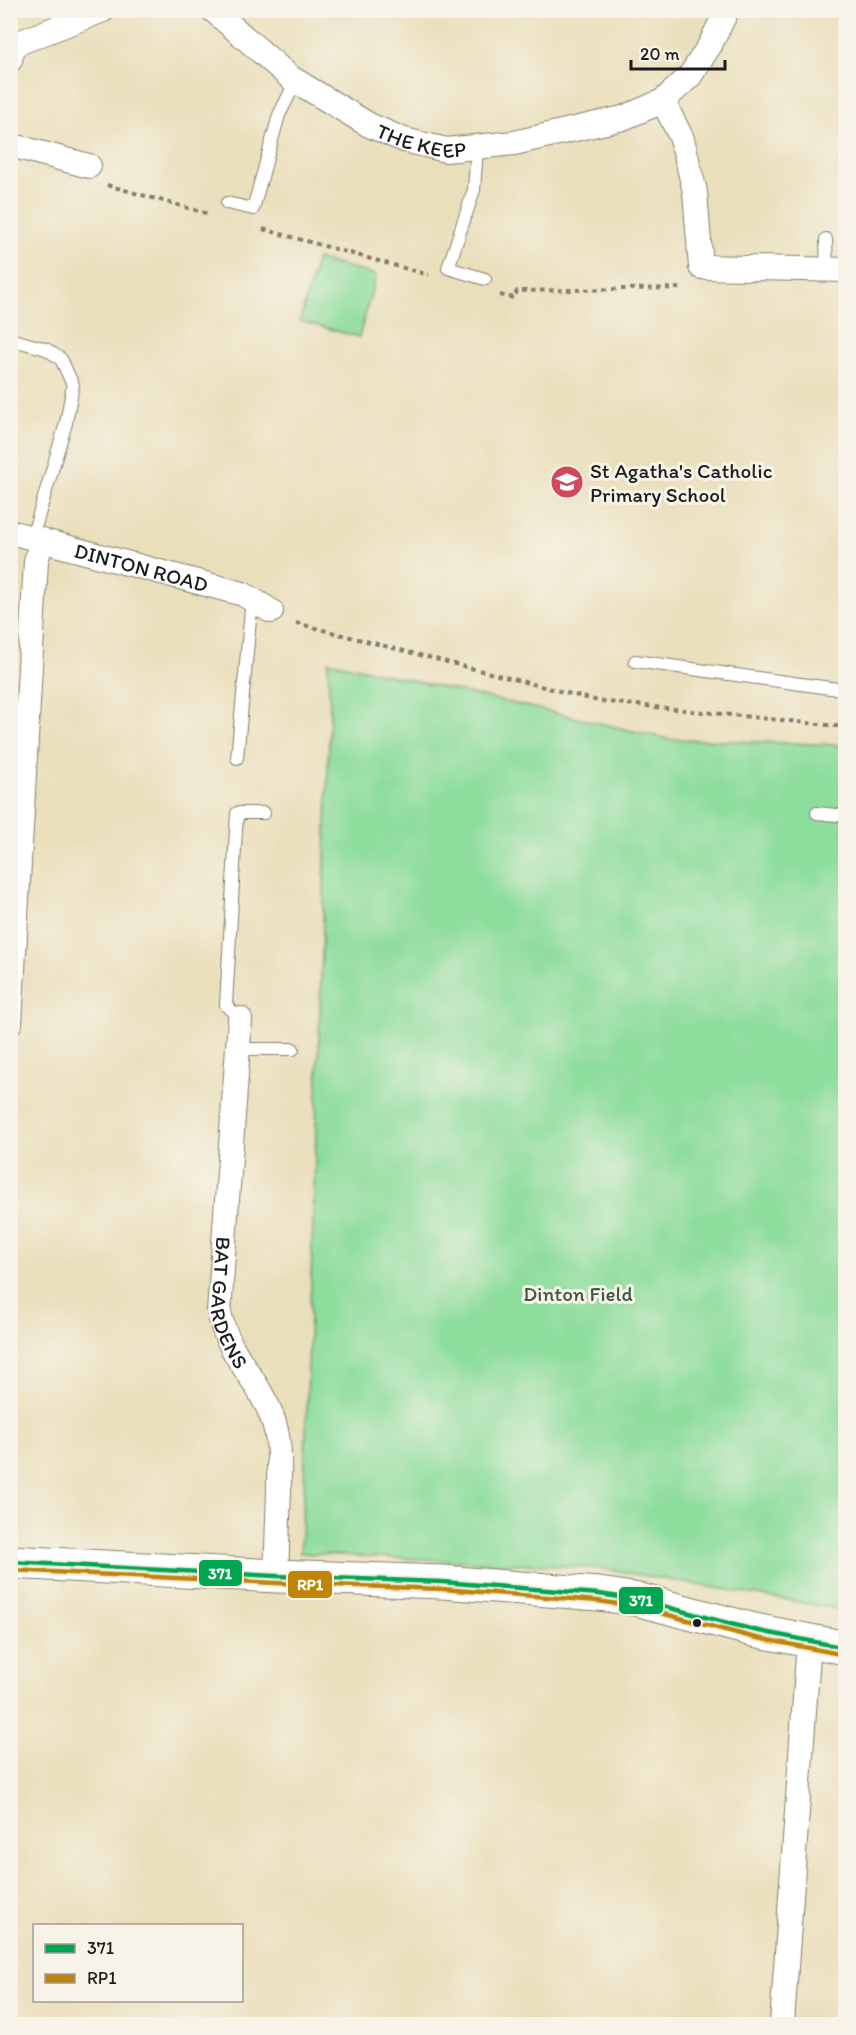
<svg xmlns="http://www.w3.org/2000/svg" width="856" height="2035" font-family="Itim,sans-serif">
<style>
.green{fill:#8ddd9c;stroke:#547c5c;stroke-width:1.5}
.lines{fill:none;stroke-linecap:round;stroke-linejoin:round}
.lane-casing{stroke:#837e6c;stroke-width:14}
.street-casing{stroke:#837e6c;stroke-width:26}
.secondary-casing{stroke:#837e6c;stroke-width:35}
.path{stroke:#837e6c;stroke-width:4;stroke-dasharray:4.5 4.5;stroke-linecap:butt}
.lane{stroke:#fff;stroke-width:12}
.street{stroke:#fff;stroke-width:24}
.secondary{stroke:#fff;stroke-width:33}
.bus-1-casing{stroke:#f7f3e8;stroke-width:9}
.bus-2-casing{stroke:#f7f3e8;stroke-width:9}
.bus-1{stroke:#00a651;stroke-width:4.5}
.bus-2{stroke:#c08407;stroke-width:4.5}
.bus-dot{fill:#1c1c1c;stroke:#f7f3e8;stroke-width:2}
.labels{text-anchor:middle;dominant-baseline:central;stroke-width:6;stroke-linejoin:round;paint-order:stroke}
.street-label{font-size:21px;fill:#1c1c1c;stroke:#f7f3e8}
.poi-label{font-size:21px;fill:#1c1c1c;stroke:#f7f3e8;text-anchor:start}
.park-label{font-size:21px;fill:#3e5642;stroke:#f7f3e8}
.line-badge{stroke:#f7f3e8;stroke-width:2}
.badge-label{font-size:16px;text-anchor:middle;font-weight:bold;fill:#fff}
</style>
<rect width="100%" height="100%" fill="#f7f3e8"/>
<filter id="ink" filterUnits="userSpaceOnUse"><feTurbulence type="fractalNoise" baseFrequency=".0167" numOctaves="2"/><feDisplacementMap in="SourceGraphic" scale="12" xChannelSelector="R" yChannelSelector="G"/><feConvolveMatrix kernelMatrix="1 2 1 2 8 2 1 2 1" color-interpolation-filters="sRGB"/></filter>
<filter id="wash" filterUnits="userSpaceOnUse"><feTurbulence type="fractalNoise" baseFrequency=".008" numOctaves="4" result="noise"/><feDisplacementMap in="SourceGraphic" scale="24" xChannelSelector="R" yChannelSelector="G"/><feGaussianBlur stdDeviation="1.35" result="paint"/><feColorMatrix in="noise" values="0 0 0 0 0 0 0 0 0 0 0 0 0 0 0 0 0 1.4 0 .05"/><feComposite in="paint" operator="in"/></filter>
<g filter="url(#wash)">
<rect width="100%" height="100%" fill="#eadfbb"/>
<path class="green" d="M 317,259 L 376,275 L 359,337 L 300,321 Z
M 328,661 L 668,739 L 845,745 L 845,1610 L 599,1568 L 300,1553 L 304,1491 L 330,709 Z"/>
</g>
<g filter="url(#ink)">
<g class="lines">
<defs>
<path id="lane" d="M 477,147 L 474,190 L 448,268 L 485,279
M 227,203 L 253,209 L 279,115 L 296,81
M 826,239 L 827,269
M 10,339 L 46,349 L 61,359 L 73,385 L 66,423 L 32,538
M 635,661 L 830,688 L 846,689
M 237,758 L 252,599
M 817,813 L 846,816
M 240,1019 L 226,1005 L 237,813 L 264,813
M 238,1049 L 293,1049"/>
<g id="street">
<path id="s1" d="M 213,10 L 291,78 L 369,125 L 404,140 L 446,150 L 514,143 L 623,118 L 663,101 L 690,76 L 710,45 L 727,10"/>
<path d="M 10,60 L 13,45 L 103,10"/>
<path d="M 663,101 L 682,139 L 695,192 L 701,267 L 846,270"/>
<path d="M 10,145 L 89,166"/>
<path id="s2" d="M 10,532 L 243,594 L 271,611"/>
<path id="s3" d="M 240,1019 L 219,1312 C 228,1356 258,1378 272,1417 C 281,1440 279,1465 279,1490 C 278,1518 277,1547 276,1576"/>
<path d="M 10,1023 L 36,561 L 42,540"/>
<path d="M 782,2024 L 809,1641"/>
</g>
<path id="secondary" d="M 10,1562 L 276,1576 L 442,1582 L 599,1594 L 640,1600 L 754,1630 L 846,1648"/>
</defs>
<use href="#lane" class="lane-casing"/>
<use href="#street" class="street-casing"/>
<use href="#secondary" class="secondary-casing"/>
<path class="path" d="M 107,185 L 209,214
M 263,229 L 429,275
M 500,295 L 514,298 L 517,291 L 682,288
M 296,623 L 598,701 L 846,727"/>
<use href="#lane" class="lane"/>
<use href="#street" class="street"/>
<use href="#secondary" class="secondary"/>
<defs>
<path id="bus-1" d="M 10,1562 L 276,1576 L 442,1582 L 599,1594 L 640,1600 L 754,1630 L 846,1648"/>
<path id="bus-2" d="M 10,1570 L 276,1583 L 442,1589 L 598,1601 L 638,1607 L 752,1637 L 845,1655"/>
</defs>
<use href="#bus-1" class="bus-1-casing"/>
<use href="#bus-2" class="bus-2-casing"/>
<use href="#bus-1" class="bus-1"/>
<use href="#bus-2" class="bus-2"/>
</g>
</g>
<defs>
<symbol id="school-disc" viewBox="-11 -11 22 22"><circle r="9.5" fill="#d1495b" stroke="#f7f3e8"/><path d="M0-5L7-2L0 1L-7-2ZM-4 1L0 2.5L4 1V4Q0 6-4 4Z" fill="#fff"/></symbol>
</defs>
<g fill-rule="evenodd">
<use href="#school-disc" x="548" y="463" width="38" height="38"/>
</g>
<circle class="bus-dot" cx="697" cy="1623" r="5"/>
<g class="labels">
<g class="street-label">
<text stroke="none"><textPath href="#s1" startOffset="250">THE KEEP</textPath></text>
<text stroke="none"><textPath href="#s2" startOffset="136">DINTON ROAD</textPath></text>
<text stroke="none"><textPath href="#s3" startOffset="286">BAT GARDENS</textPath></text>
</g>
<g class="poi-label">
<text x="590" y="470">St Agatha's Catholic<tspan x="590" dy="24">Primary School</tspan></text>
</g>
<g class="park-label">
<text x="578" y="1293">Dinton Field</text>
</g>
</g>
<g class="line-badge">
<rect x="198" y="1559" width="45" height="28" rx="6" fill="#00a651"/>
<rect x="287" y="1570" width="46" height="29" rx="6" fill="#c08407"/>
<rect x="618" y="1586" width="46" height="29" rx="6" fill="#00a651"/>
</g>
<g class="badge-label">
<text x="220" y="1579">371</text>
<text x="310" y="1590">RP1</text>
<text x="641" y="1606">371</text>
</g>
<rect width="856" height="2035" fill="none" stroke="#f7f3e8" stroke-width="36"/>
<rect x="33" y="1924" width="210" height="78" fill="#f7f3e8" stroke="#9f9d96" stroke-width="1.5"/>
<rect x="45" y="1944" width="30" height="9" fill="#00a651" stroke="#9f9d96" stroke-width="1.5"/>
<text x="87" y="1954" font-size="18" fill="#1c1c1c">371</text>
<rect x="45" y="1974" width="30" height="9" fill="#c08407" stroke="#9f9d96" stroke-width="1.5"/>
<text x="87" y="1984" font-size="18" fill="#1c1c1c">RP1</text>
<path d="M631 60v9h94v-9" fill="none" stroke="#1c1c1c" stroke-width="3"/>
<text x="640" y="60" font-size="18" fill="#1c1c1c" stroke="#f7f3e8" stroke-width="4.5" paint-order="stroke">20 m</text>
</svg>
